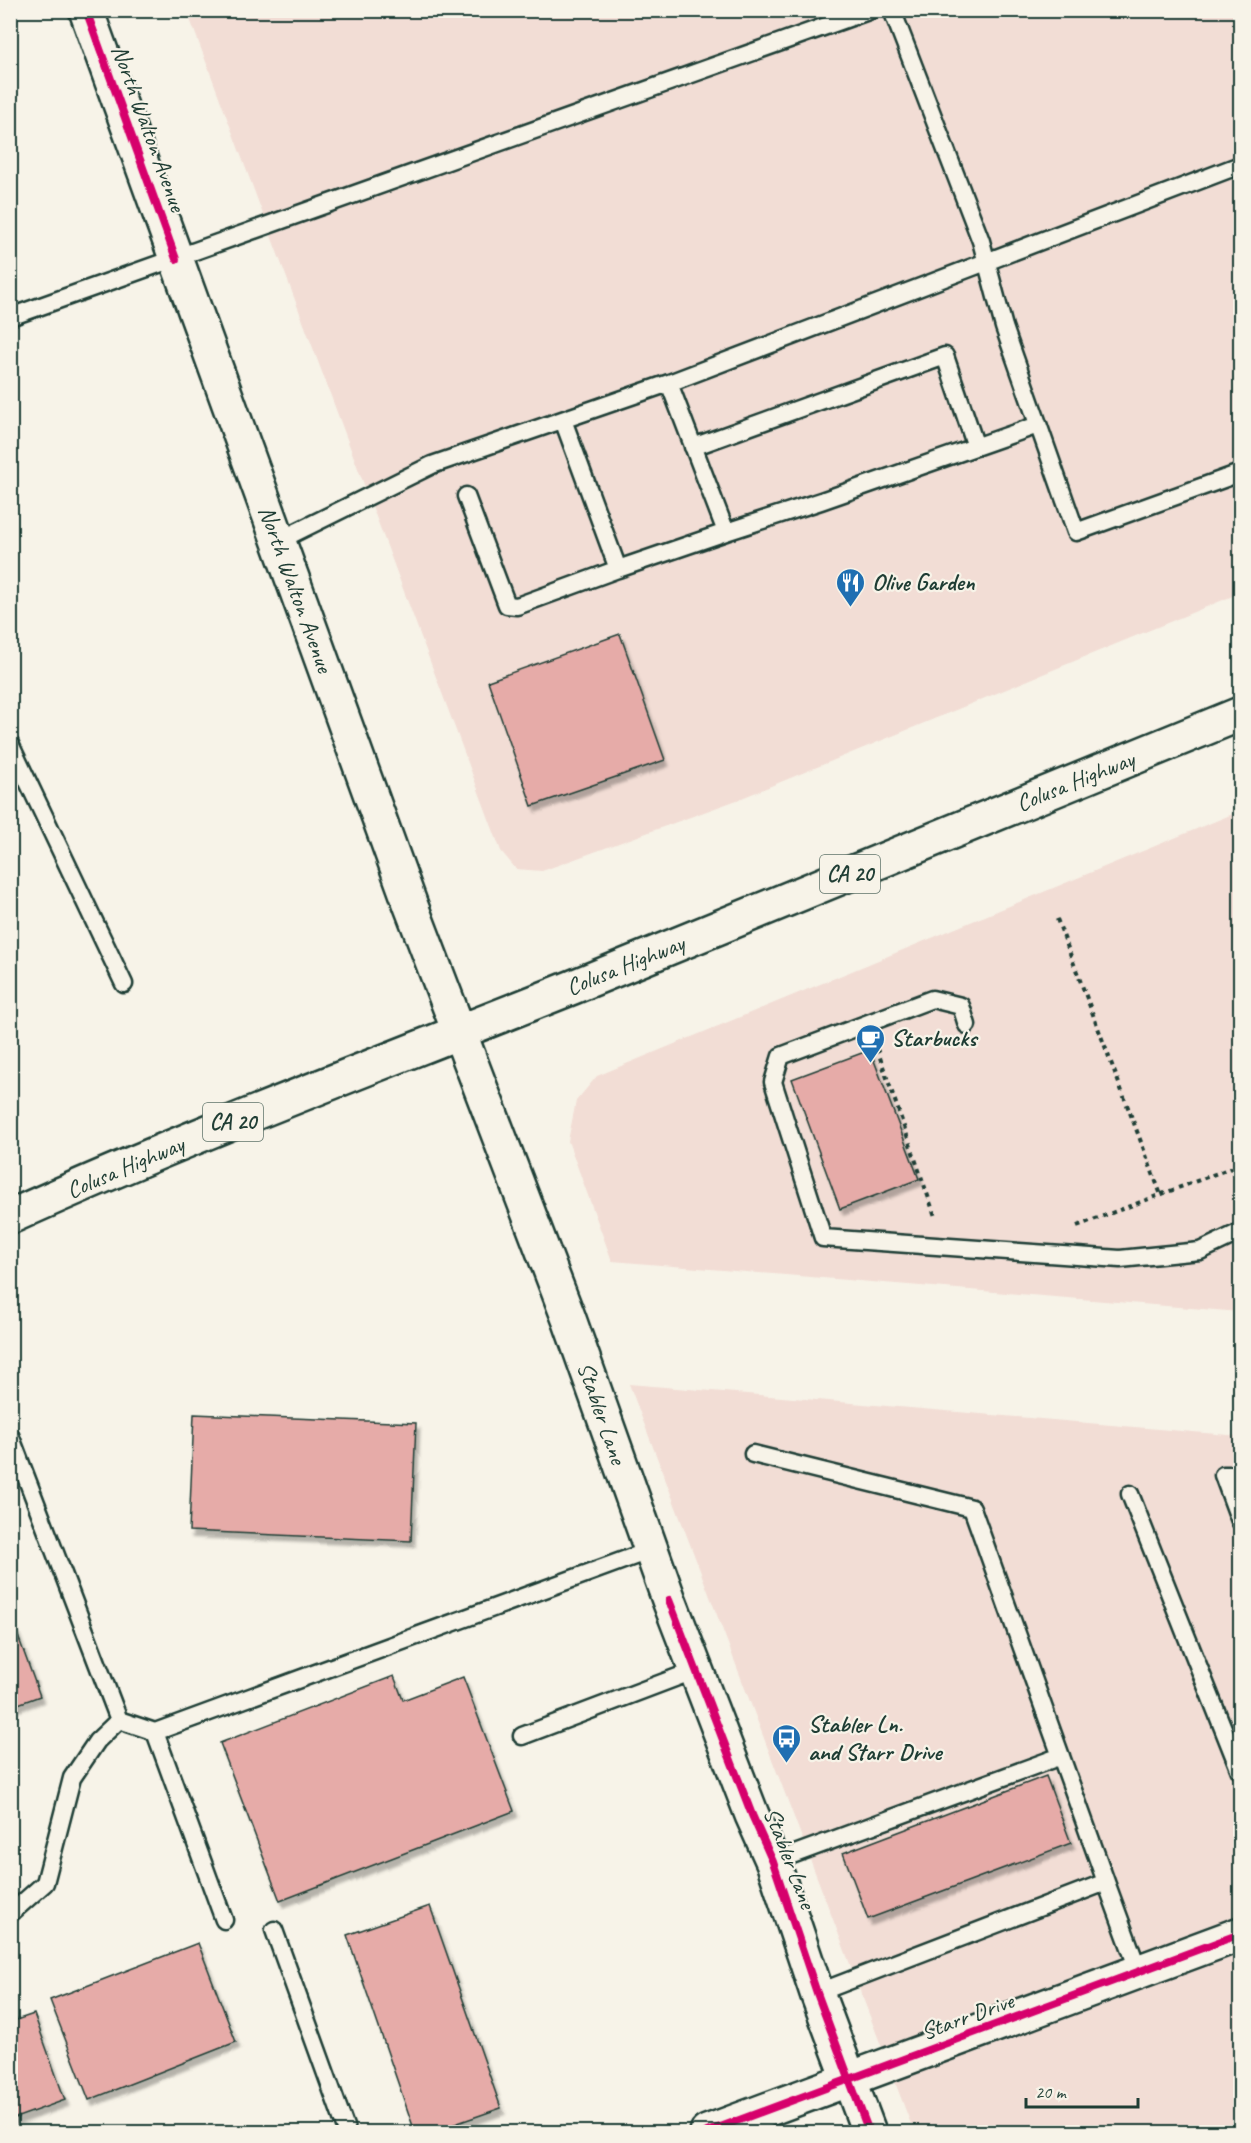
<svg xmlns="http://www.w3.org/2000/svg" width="1251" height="2143" font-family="Caveat,sans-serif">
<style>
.built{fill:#f2ddd5}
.building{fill:#e6aba8;stroke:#1f3d34;stroke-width:1.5;filter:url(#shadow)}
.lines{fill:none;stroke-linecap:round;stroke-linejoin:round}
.lane-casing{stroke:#1f3d34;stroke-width:21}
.street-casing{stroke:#1f3d34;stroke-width:38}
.secondary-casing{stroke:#1f3d34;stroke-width:38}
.highway-casing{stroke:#1f3d34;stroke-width:38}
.path{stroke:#1f3d34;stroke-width:4;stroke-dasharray:4.5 4.5;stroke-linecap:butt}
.lane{stroke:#f7f3e8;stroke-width:16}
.street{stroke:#f7f3e8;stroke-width:33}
.secondary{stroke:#f7f3e8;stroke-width:33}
.highway{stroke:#f7f3e8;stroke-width:33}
.cycleway-casing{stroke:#f7f3e8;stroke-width:11}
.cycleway{stroke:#d6006c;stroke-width:8}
.labels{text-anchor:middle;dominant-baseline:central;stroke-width:4.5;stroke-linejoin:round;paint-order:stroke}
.shield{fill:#f7f3e8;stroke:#60746a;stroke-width:1.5}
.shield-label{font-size:22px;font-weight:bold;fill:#1f3d34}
.street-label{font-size:24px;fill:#1f3d34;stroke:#f7f3e8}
.poi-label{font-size:24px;font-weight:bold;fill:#1f3d34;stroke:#f7f3e8;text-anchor:start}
</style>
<defs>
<filter id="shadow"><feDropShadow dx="3.5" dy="6" stdDeviation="1.5" flood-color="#0004"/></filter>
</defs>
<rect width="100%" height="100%" fill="#f7f3e8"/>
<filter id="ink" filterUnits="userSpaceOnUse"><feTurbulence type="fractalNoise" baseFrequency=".0167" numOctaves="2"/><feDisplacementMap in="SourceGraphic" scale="12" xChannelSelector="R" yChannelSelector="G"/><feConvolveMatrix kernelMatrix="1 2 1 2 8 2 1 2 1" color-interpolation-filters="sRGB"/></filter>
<g filter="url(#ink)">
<path class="built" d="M 187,11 L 1240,11 L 1240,593 L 737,800 L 542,871 L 516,869 L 501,851 Z
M 1240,811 L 1240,1312 L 612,1261 L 568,1141 L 576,1101 L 597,1076 Z
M 629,1384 L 1240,1436 L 1240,2132 L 914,2132 Z"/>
<path class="building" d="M 620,634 L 665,760 L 532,806 L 488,681 Z
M 870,1050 L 919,1179 L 840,1209 L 792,1079 Z
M 194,1414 L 416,1423 L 411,1541 L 189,1531 Z
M 10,1614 L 40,1696 L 10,1707 Z
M 394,1676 L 403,1700 L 463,1677 L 514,1811 L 280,1901 L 220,1743 Z
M 1046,1776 L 1071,1843 L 868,1919 L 843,1853 Z
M 430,1906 L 501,2108 L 432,2132 L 415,2132 L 347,1935 Z
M 198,1943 L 236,2042 L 89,2100 L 50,2000 Z
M 34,2014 L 65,2100 L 10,2120 L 10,2022 Z"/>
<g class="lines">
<defs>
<path id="lane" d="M 892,10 L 981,241 L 1004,327 L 1076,532 L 1240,473
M 10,317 L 871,10
M 669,383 L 726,532 L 821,501 L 1038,425
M 563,420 L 618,569 L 726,532
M 693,447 L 945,356 L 976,447
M 466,496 L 507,605 L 517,606 L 618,569
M 278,541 L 432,465 L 669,383 L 1240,165
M 10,744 L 124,984
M 967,1025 L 961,1006 L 932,999 L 781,1056 L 773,1082 L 823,1238 L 1120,1259 L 1200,1251 L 1240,1232
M 10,1435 L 119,1720 L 155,1732 L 651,1550
M 753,1454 L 972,1508 L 1106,1882
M 1240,1475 L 1223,1475 L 1240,1521
M 1130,1494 L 1240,1771
M 155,1732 L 224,1920
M 522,1736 L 696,1670
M 773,1862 L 1061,1756
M 10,1914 L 45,1883 L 72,1778 L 97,1741 L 119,1720
M 274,1930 L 347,2132
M 817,1993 L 1106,1882 L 1139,1972"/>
<path id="street" d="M 707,2132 L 1240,1934"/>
<path id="secondary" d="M 86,10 L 411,906 L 569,1319 L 669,1600 L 752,1815 L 773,1862 L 817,1993 L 869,2132"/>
<path id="highway" d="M 10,1217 C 195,1133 385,1062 573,987 C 796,897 1018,805 1240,714"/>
</defs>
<use href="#lane" class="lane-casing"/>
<use href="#street" class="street-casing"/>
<use href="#secondary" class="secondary-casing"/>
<use href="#highway" class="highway-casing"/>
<path class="path" d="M 1057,919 L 1161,1195
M 877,1049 L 936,1219
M 1077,1226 L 1231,1168 L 1237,1180 L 1240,1178"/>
<use href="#lane" class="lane"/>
<use href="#street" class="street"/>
<use href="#secondary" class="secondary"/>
<use href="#highway" class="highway"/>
<defs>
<path id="cycleway" d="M 86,10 L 176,259
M 669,1600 L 752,1815 L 773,1862 L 817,1993 L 869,2132
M 707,2132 L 1240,1934"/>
</defs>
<use href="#cycleway" class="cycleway-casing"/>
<use href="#cycleway" class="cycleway"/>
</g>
</g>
<defs>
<symbol id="restaurant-pin" viewBox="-11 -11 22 30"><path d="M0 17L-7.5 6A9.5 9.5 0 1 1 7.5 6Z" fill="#1f6fb2" stroke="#f7f3e8"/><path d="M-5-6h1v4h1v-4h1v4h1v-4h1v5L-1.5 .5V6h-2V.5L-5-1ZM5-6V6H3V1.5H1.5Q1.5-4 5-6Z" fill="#fff"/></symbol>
<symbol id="cafe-pin" viewBox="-11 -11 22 30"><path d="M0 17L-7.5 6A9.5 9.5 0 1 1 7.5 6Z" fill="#1f6fb2" stroke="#f7f3e8"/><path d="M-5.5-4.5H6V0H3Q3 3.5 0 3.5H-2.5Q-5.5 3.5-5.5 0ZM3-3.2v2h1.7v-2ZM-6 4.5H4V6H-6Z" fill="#fff"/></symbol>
<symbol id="bus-pin" viewBox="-11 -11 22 30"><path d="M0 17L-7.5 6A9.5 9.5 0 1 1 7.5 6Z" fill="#1f6fb2" stroke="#f7f3e8"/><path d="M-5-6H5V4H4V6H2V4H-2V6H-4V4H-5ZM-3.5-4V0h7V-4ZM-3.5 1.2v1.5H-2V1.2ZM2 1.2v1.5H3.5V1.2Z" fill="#fff"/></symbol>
</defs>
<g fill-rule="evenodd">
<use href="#restaurant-pin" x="834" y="566" width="33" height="45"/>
<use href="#cafe-pin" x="854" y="1022" width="33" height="45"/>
<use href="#bus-pin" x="770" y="1722" width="33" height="45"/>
</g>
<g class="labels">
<g class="shield">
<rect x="820" y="855" width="60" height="38" rx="4.5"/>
<rect x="203" y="1103" width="60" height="38" rx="4.5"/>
</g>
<g class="shield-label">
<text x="850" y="874">CA 20</text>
<text x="233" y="1122">CA 20</text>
</g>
<g class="street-label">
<text transform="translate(149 128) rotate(70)">North Walton Avenue</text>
<text transform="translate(296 589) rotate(70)">North Walton Avenue</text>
<text transform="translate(1075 781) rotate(-22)">Colusa Highway</text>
<text transform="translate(625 965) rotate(-22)">Colusa Highway</text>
<text transform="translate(125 1167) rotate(-23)">Colusa Highway</text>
<text transform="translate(602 1413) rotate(71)">Stabler Lane</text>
<text transform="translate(790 1858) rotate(69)">Stabler Lane</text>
<text transform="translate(967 2016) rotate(-20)">Starr Drive</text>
</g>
<g class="poi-label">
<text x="872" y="582">Olive Garden</text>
<text x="891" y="1038">Starbucks</text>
<text x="808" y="1724">Stabler Ln.<tspan x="808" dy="28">and Starr Drive</tspan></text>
</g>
</g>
<rect width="1251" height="2143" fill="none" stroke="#f7f3e8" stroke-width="36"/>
<rect x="18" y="18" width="1215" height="2107" fill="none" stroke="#1f3d34" stroke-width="2" filter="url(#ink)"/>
<path d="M1026 2098v9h112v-9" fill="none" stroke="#1f3d34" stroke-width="3"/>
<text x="1035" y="2098" font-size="18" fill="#1f3d34" stroke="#f7f3e8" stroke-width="4.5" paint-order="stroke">20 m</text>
</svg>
